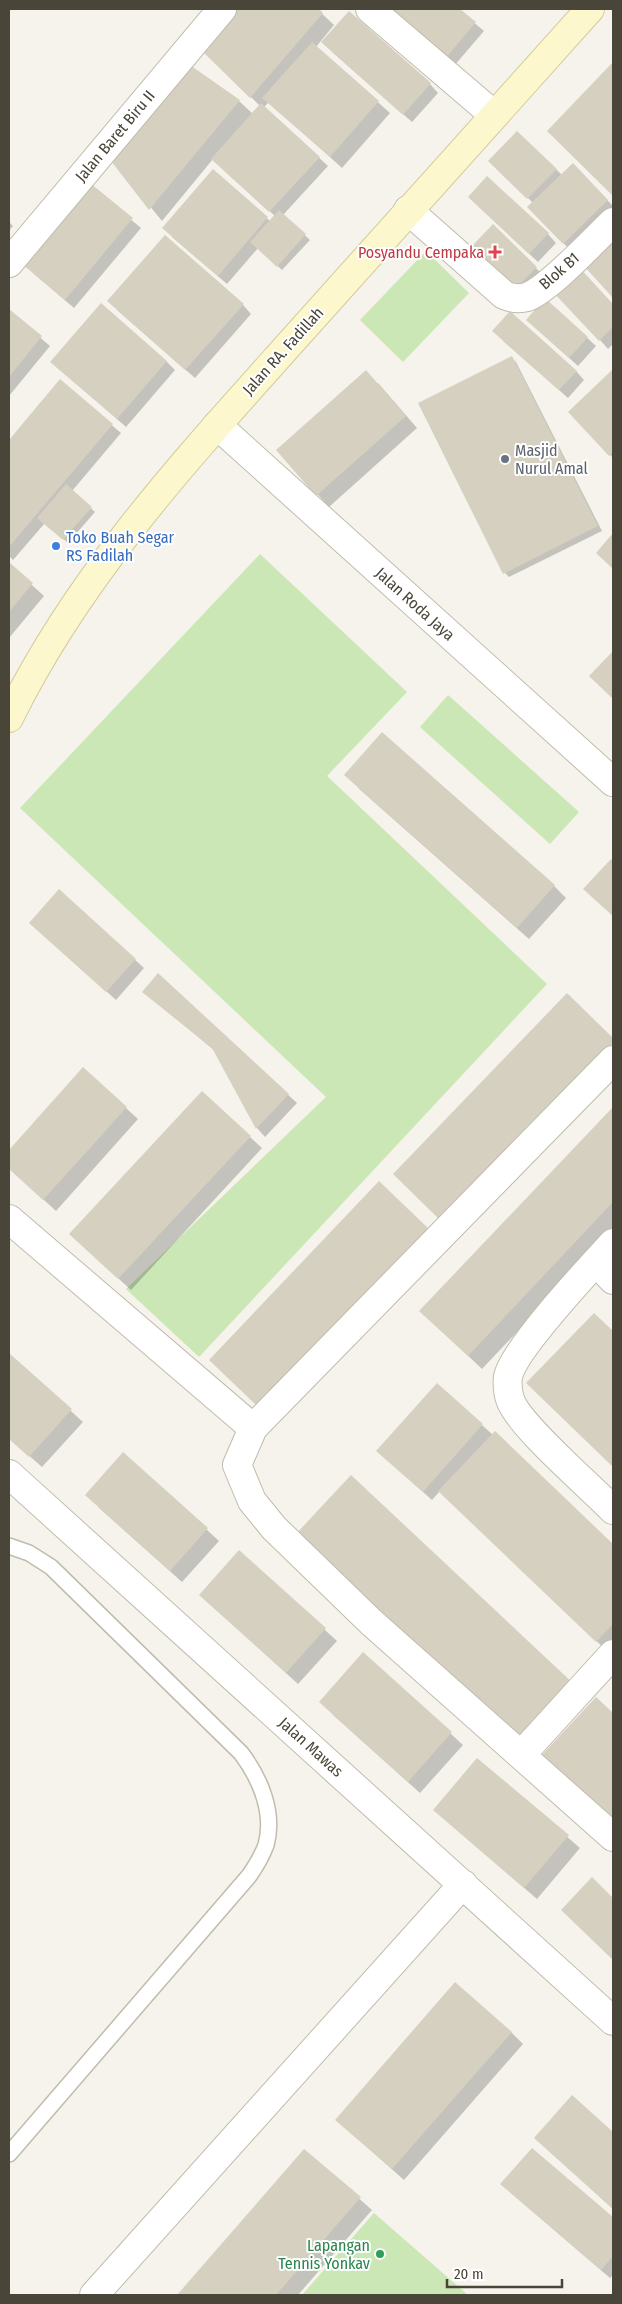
<svg xmlns="http://www.w3.org/2000/svg" width="622" height="2304" font-family="'Fira Sans Condensed',sans-serif">
<style>
.green{fill:#cae7b5}
.shadow{fill:#0003}
.building{fill:#d6d0c0}
.lines{fill:none;stroke-linecap:round;stroke-linejoin:round}
.lane-casing{stroke:#c0bcad;stroke-width:18}
.street-casing{stroke:#c0bcad;stroke-width:30}
.secondary-casing{stroke:#d3cb9c;stroke-width:30}
.lane{stroke:#fff;stroke-width:15}
.street{stroke:#fff;stroke-width:28}
.secondary{stroke:#fdf7cd;stroke-width:28}
.health-dot{fill:#e0444e;stroke:#fff;stroke-width:2}
.worship-dot{fill:#6b7280;stroke:#fff;stroke-width:2}
.shop-dot{fill:#3f7fe0;stroke:#fff;stroke-width:2}
.leisure-dot{fill:#2e9e5b;stroke:#fff;stroke-width:2}
.labels{text-anchor:middle;dominant-baseline:central;stroke-width:4;stroke-linejoin:round;paint-order:stroke}
.street-label{font-size:16px;fill:#494539;stroke:#fff}
.health-label{font-size:16px;fill:#be3a42;stroke:#fff;text-anchor:end}
.worship-label{font-size:16px;fill:#5b616d;stroke:#fff;text-anchor:start}
.shop-label{font-size:16px;fill:#366cbe;stroke:#fff;text-anchor:start}
.leisure-label{font-size:16px;fill:#27864d;stroke:#fff;text-anchor:end}
</style>
<rect width="100%" height="100%" fill="#f5f3eb"/>
<path class="green" d="M 426,251 L 469,293 L 403,362 L 360,320 Z
M 260,554 L 407,692 L 327,776 L 547,984 L 199,1357 L 126,1289 L 326,1097 L 20,808 Z
M 448,695 L 579,812 L 550,844 L 420,727 Z
M 374,2213 L 468,2295 L 302,2295 Z"/>
<path class="shadow" d="M 232,9 L 317,9 L 334,25 L 316,47 L 390,113 L 342,168 L 269,102 L 264,107 L 328,166 L 283,215 L 310,240 L 282,270 L 258,248 L 227,284 L 172,237 L 213,171 L 270,221 L 275,216 L 213,159 L 162,221 L 113,161 L 239,101 L 253,114 L 260,106 L 201,48 Z
M 385,9 L 458,9 L 484,31 L 454,66 Z
M 331,51 L 430,84 L 438,93 L 412,122 Z
M 613,64 L 613,195 L 548,131 Z
M 517,132 L 562,175 L 573,165 L 613,206 L 613,212 L 572,252 L 529,207 L 533,203 L 490,161 Z
M 90,185 L 141,228 L 74,308 L 33,273 Z
M 478,206 L 548,234 L 556,243 L 538,262 Z
M 9,222 L 13,226 L 9,231 Z
M 493,226 L 540,272 L 520,292 Z
M 613,241 L 613,296 L 586,266 Z
M 585,276 L 613,305 L 613,344 L 608,349 L 600,340 Z
M 546,300 L 596,346 L 578,366 L 536,328 Z
M 243,305 L 251,314 L 195,378 L 117,310 Z
M 9,311 L 50,346 L 9,396 Z
M 502,340 L 576,371 L 584,380 L 568,398 Z
M 512,358 L 516,362 L 602,531 L 509,577 L 505,573 Z
M 166,361 L 175,370 L 126,427 L 61,370 Z
M 613,371 L 613,458 L 569,412 Z
M 60,381 L 121,433 L 72,491 L 95,512 L 68,543 L 45,523 L 13,560 L 9,556 L 9,442 Z
M 378,383 L 417,428 L 329,507 L 278,450 Z
M 9,564 L 44,596 L 9,638 Z
M 357,787 L 554,886 L 566,898 L 529,939 Z
M 611,860 L 613,863 L 613,916 L 594,898 Z
M 59,891 L 144,968 L 116,1000 L 40,931 Z
M 158,975 L 297,1103 L 265,1137 L 257,1128 L 215,1051 L 144,992 Z
M 83,1069 L 138,1119 L 56,1211 L 9,1168 L 9,1152 Z
M 613,1109 L 613,1230 L 482,1369 L 421,1311 Z
M 250,1137 L 262,1148 L 131,1290 L 83,1246 Z
M 594,1315 L 613,1333 L 613,1465 L 542,1397 Z
M 9,1355 L 83,1422 L 42,1467 L 9,1438 Z
M 437,1385 L 493,1435 L 495,1433 L 613,1546 L 613,1648 L 609,1653 L 440,1491 L 432,1500 L 387,1460 Z
M 124,1454 L 219,1541 L 182,1582 L 98,1507 Z
M 239,1552 L 337,1641 L 298,1684 L 212,1606 Z
M 364,1654 L 463,1745 L 420,1793 L 332,1714 Z
M 596,1699 L 613,1715 L 613,1825 Z
M 477,1759 L 580,1848 L 537,1899 L 434,1810 Z
M 592,1879 L 613,1900 L 613,1959 L 571,1918 Z
M 511,2032 L 523,2044 L 404,2180 L 349,2131 Z
M 572,2096 L 613,2133 L 613,2209 L 547,2149 Z
M 532,2149 L 613,2218 L 613,2275 L 610,2278 L 511,2193 Z
M 304,2150 L 372,2210 L 298,2295 L 179,2295 Z"/>
<path class="building" d="M 231,9 L 319,9 L 323,13 L 250,98 L 199,48 Z
M 385,9 L 460,9 L 476,22 L 445,59 Z
M 349,11 L 431,83 L 403,115 L 321,42 Z
M 312,42 L 379,101 L 330,157 L 262,98 Z
M 613,62 L 613,196 L 547,131 Z
M 187,63 L 240,100 L 149,210 L 111,161 Z
M 261,103 L 320,157 L 269,212 L 211,159 Z
M 517,131 L 557,169 L 527,199 L 488,161 Z
M 573,163 L 608,200 L 563,244 L 527,207 Z
M 213,169 L 268,217 L 218,276 L 162,228 Z
M 487,176 L 549,233 L 529,254 L 468,197 Z
M 90,183 L 133,218 L 65,300 L 22,264 Z
M 279,210 L 306,234 L 277,267 L 250,242 Z
M 493,224 L 537,267 L 515,289 L 472,246 Z
M 165,235 L 244,304 L 185,370 L 107,301 Z
M 613,240 L 613,298 L 584,266 Z
M 577,265 L 613,304 L 613,327 L 599,341 L 551,290 Z
M 545,298 L 588,337 L 569,358 L 526,320 Z
M 101,303 L 167,361 L 117,419 L 50,362 Z
M 9,309 L 42,336 L 9,377 Z
M 510,311 L 577,371 L 559,390 L 492,331 Z
M 512,356 L 598,526 L 503,574 L 418,403 Z
M 613,369 L 613,452 L 609,456 L 568,412 Z
M 366,370 L 406,416 L 316,496 L 276,450 Z
M 60,379 L 113,424 L 9,547 L 9,440 Z
M 66,484 L 92,507 L 63,540 L 37,518 Z
M 613,533 L 613,569 L 596,553 Z
M 9,562 L 33,583 L 9,612 Z
M 613,651 L 613,699 L 589,676 Z
M 382,732 L 555,885 L 517,928 L 344,775 Z
M 611,859 L 613,861 L 613,916 L 583,889 Z
M 59,889 L 136,959 L 106,992 L 29,923 Z
M 158,973 L 289,1094 L 256,1129 L 212,1048 L 142,992 Z
M 567,993 L 613,1038 L 613,1043 L 442,1222 L 393,1174 Z
M 83,1067 L 127,1107 L 43,1200 L 9,1169 L 9,1150 Z
M 202,1091 L 251,1136 L 118,1279 L 69,1234 Z
M 613,1107 L 613,1202 L 468,1356 L 419,1311 Z
M 379,1181 L 429,1229 L 259,1408 L 209,1360 Z
M 594,1313 L 613,1331 L 613,1467 L 526,1383 Z
M 9,1353 L 72,1409 L 29,1457 L 9,1439 Z
M 437,1383 L 483,1424 L 423,1492 L 376,1451 Z
M 495,1431 L 613,1544 L 613,1624 L 596,1642 L 438,1491 Z
M 123,1452 L 208,1528 L 170,1571 L 85,1495 Z
M 351,1475 L 576,1686 L 519,1746 L 295,1535 Z
M 239,1550 L 326,1628 L 286,1673 L 199,1595 Z
M 363,1652 L 452,1732 L 408,1782 L 319,1702 Z
M 596,1697 L 613,1713 L 613,1826 L 540,1757 Z
M 477,1758 L 569,1835 L 524,1888 L 433,1810 Z
M 592,1877 L 613,1898 L 613,1960 L 561,1910 Z
M 455,1982 L 512,2032 L 392,2169 L 335,2120 Z
M 572,2095 L 613,2132 L 613,2209 L 534,2138 Z
M 532,2148 L 613,2217 L 613,2256 L 601,2270 L 500,2184 Z
M 304,2149 L 361,2197 L 276,2295 L 177,2295 Z"/>
<g class="lines">
<defs>
<path id="lane" d="M 9,1546 L 29,1553 L 51,1567 L 241,1753 C 260,1778 275,1813 266,1845 C 262,1856 256,1866 249,1876 L 9,2154"/>
<path id="street" d="M 370,9 L 494,115
M 408,210 L 504,295 C 511,298 520,299 527,297 C 549,289 594,240 613,222
M 9,263 L 222,9
M 217,425 L 613,782
M 613,1060 L 253,1428 L 237,1465 L 252,1501 L 274,1528 L 371,1622 L 613,1837
M 9,1219 L 253,1428
M 613,1243 C 591,1267 513,1350 508,1377 C 507,1382 508,1394 510,1399 C 517,1424 592,1488 613,1510
M 596,1262 L 613,1280
M 9,1474 L 613,2021
M 521,1755 L 613,1654
M 94,2295 L 463,1884"/>
<path id="secondary" d="M 9,718 C 77,579 182,464 285,349 C 386,235 488,122 590,9"/>
</defs>
<use href="#lane" class="lane-casing"/>
<use href="#street" class="street-casing"/>
<use href="#secondary" class="secondary-casing"/>
<use href="#lane" class="lane"/>
<use href="#street" class="street"/>
<use href="#secondary" class="secondary"/>
</g>
<path class="health-dot" d="M492.5 244.5h5v5h5v5h-5v5h-5v-5h-5v-5h5z"/>
<circle class="worship-dot" cx="505" cy="459" r="5"/>
<circle class="shop-dot" cx="56" cy="546" r="5"/>
<circle class="leisure-dot" cx="380" cy="2254" r="5"/>
<g class="labels">
<g class="street-label">
<text transform="translate(115 136) rotate(-50)">Jalan Baret Biru II</text>
<text transform="translate(559 271) rotate(-41)">Blok B1</text>
<text transform="translate(283 351) rotate(-48)">Jalan RA. Fadillah</text>
<text transform="translate(415 604) rotate(42)">Jalan Roda Jaya</text>
<text transform="translate(311 1747) rotate(42)">Jalan Mawas</text>
</g>
<g class="health-label">
<text x="484" y="252">Posyandu Cempaka</text>
</g>
<g class="worship-label">
<text x="515" y="450">Masjid<tspan x="515" dy="18">Nurul Amal</tspan></text>
</g>
<g class="shop-label">
<text x="66" y="537">Toko Buah Segar<tspan x="66" dy="18">RS Fadilah</tspan></text>
</g>
<g class="leisure-label">
<text x="370" y="2245">Lapangan<tspan x="370" dy="18">Tennis Yonkav</tspan></text>
</g>
</g>
<rect width="622" height="2304" fill="none" stroke="#494539" stroke-width="20"/>
<path d="M447 2279v8h115v-8" fill="none" stroke="#494539" stroke-width="2.5"/>
<text x="454" y="2279" font-size="15" fill="#494539" stroke="#ffffff" stroke-width="4" paint-order="stroke">20 m</text>
</svg>
